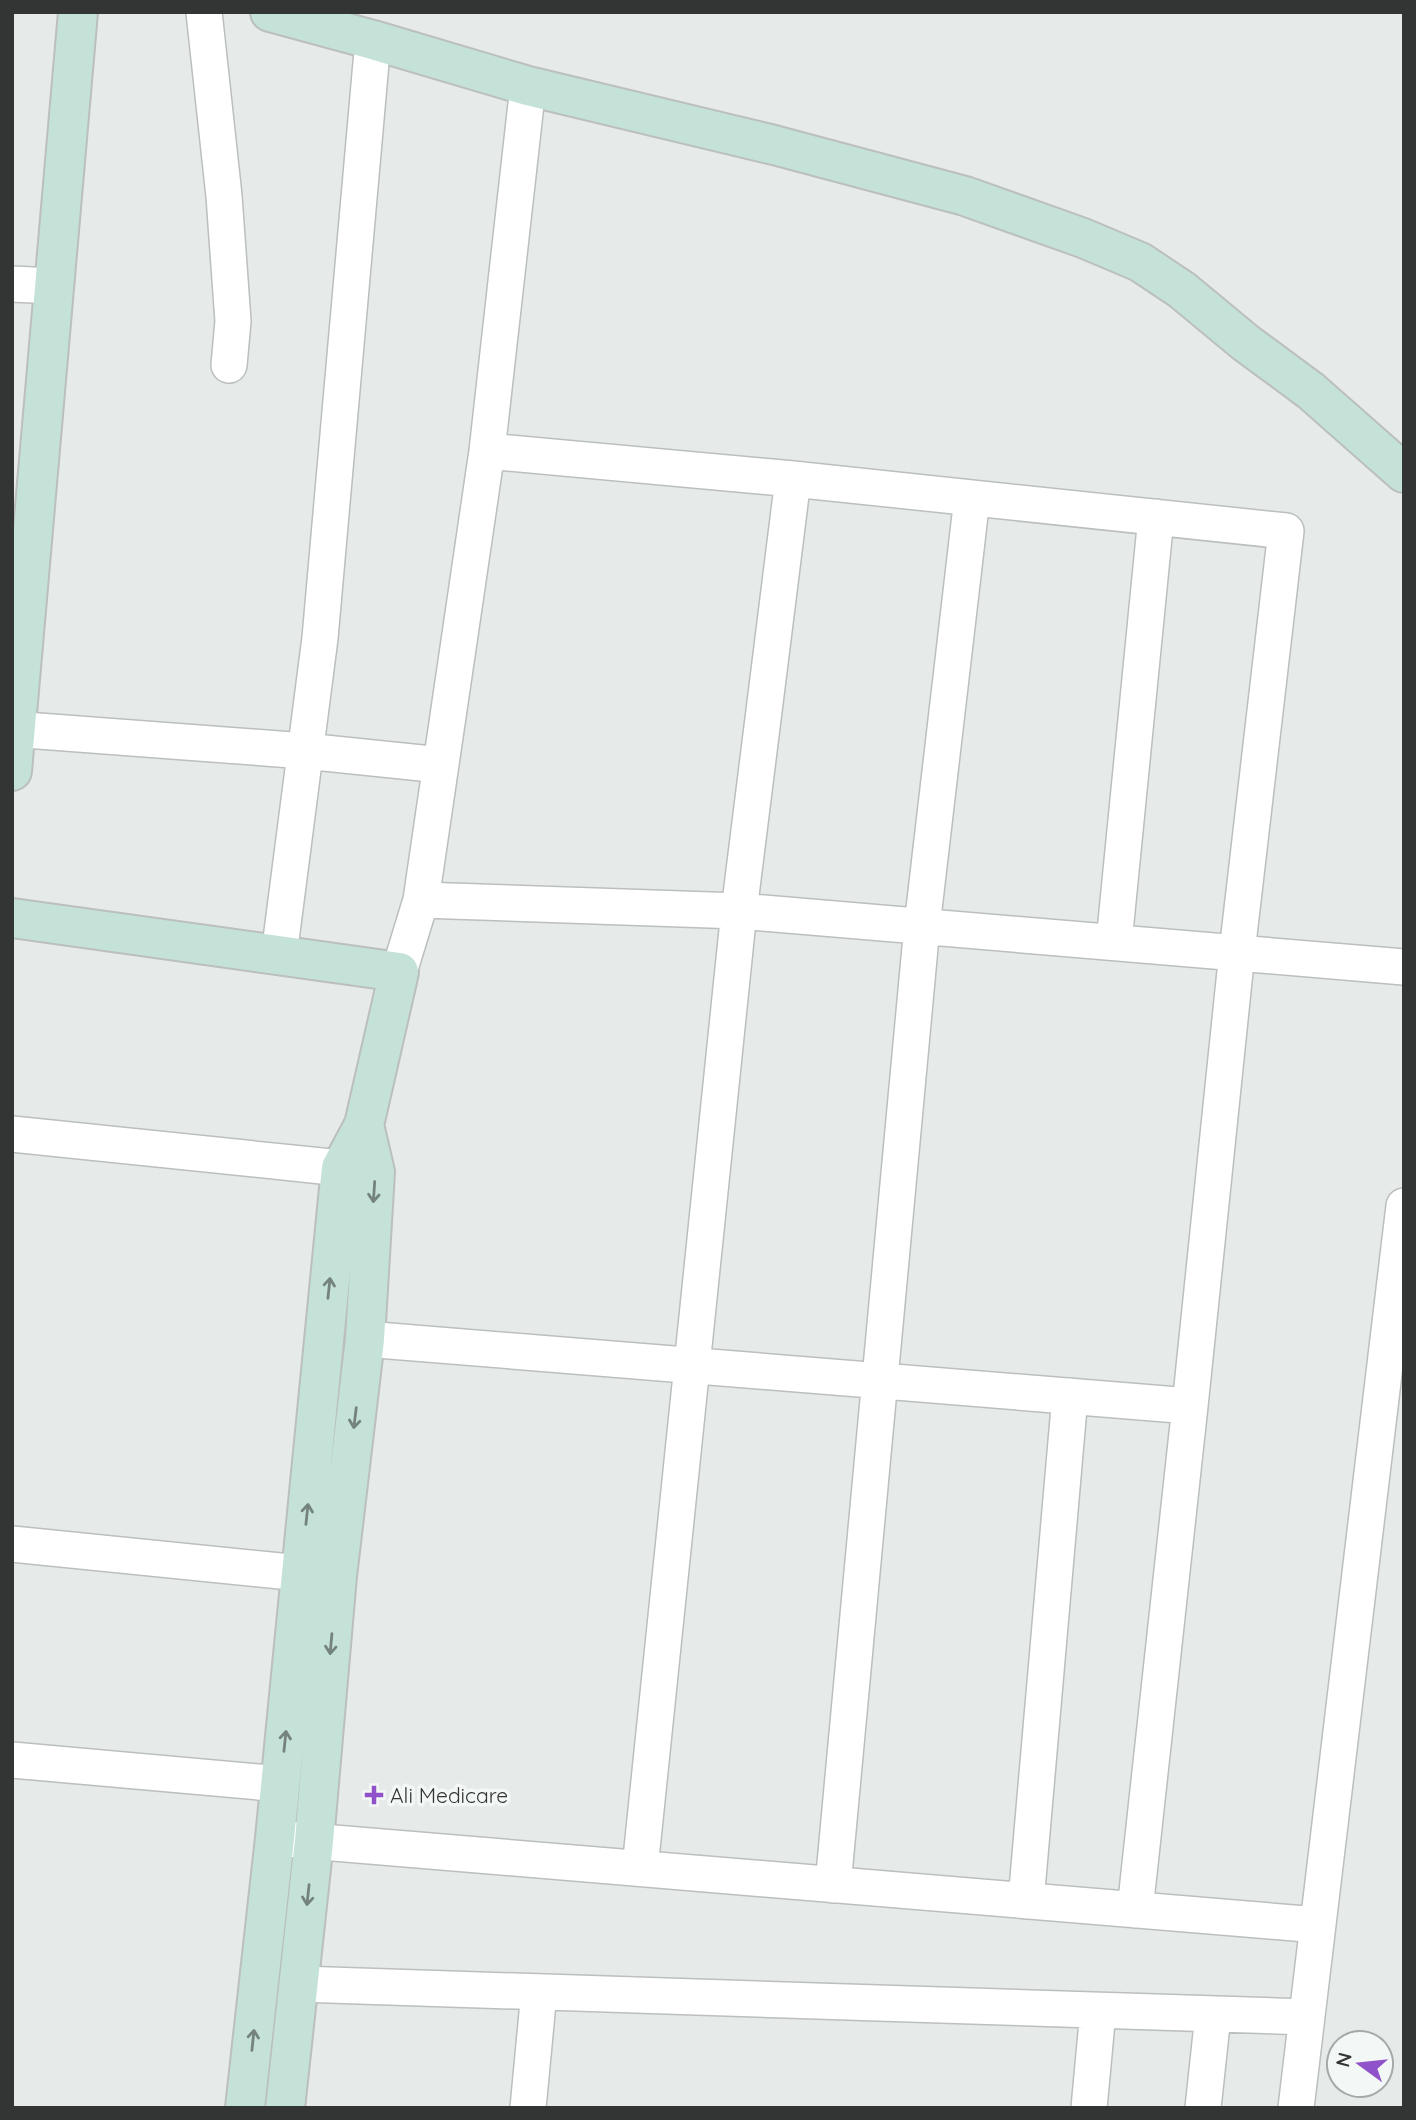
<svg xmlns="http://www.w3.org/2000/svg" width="1416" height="2120" font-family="Quicksand,sans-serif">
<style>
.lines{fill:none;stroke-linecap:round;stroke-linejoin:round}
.street-casing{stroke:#bbbfbd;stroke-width:38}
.secondary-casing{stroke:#bbbfbd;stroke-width:42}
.street{stroke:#fff;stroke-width:35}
.secondary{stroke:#c5e2d8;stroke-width:38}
.oneway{stroke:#75837e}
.poi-dot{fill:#9052c8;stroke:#f3f7f5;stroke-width:2.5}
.labels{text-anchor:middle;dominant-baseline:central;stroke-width:7;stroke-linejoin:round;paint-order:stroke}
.poi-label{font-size:21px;fill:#333534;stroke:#f3f7f5;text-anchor:start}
</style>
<rect width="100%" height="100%" fill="#e6eae8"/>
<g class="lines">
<defs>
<path id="street" d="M 204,12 L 224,196 L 233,321 L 229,365
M 12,284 L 54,286
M 487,451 L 793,479 L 1286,531 L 1237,952 L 1190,1406 L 1135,1910
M 12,729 L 305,751 L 441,765
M 421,900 L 739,911 L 1404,967
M 1114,942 L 1156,517
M 279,955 L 320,638 L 373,40
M 399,972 L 421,900 L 487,451 L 528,86
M 12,1134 L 341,1168
M 365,1339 L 1190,1406
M 12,1544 L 330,1576
M 12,1760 L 281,1784
M 286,1839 L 1318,1925
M 640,1868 L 739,911 L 793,479
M 833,1885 L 922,926 L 972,498
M 1026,1901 L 1070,1396
M 299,1984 L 1307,2017
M 528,2108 L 539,1992
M 1089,2108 L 1098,2011
M 1203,2108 L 1213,2015
M 1296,2108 L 1404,1206"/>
<path id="secondary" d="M 270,12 L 373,40 L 528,86 L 774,145 L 965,196 L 1083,238 L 1140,262 L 1182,290 L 1246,343 L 1311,391 L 1404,473
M 12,771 L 78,12
M 12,918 L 399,972 L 364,1125 L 341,1168 L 275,1838 L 245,2108
M 285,2108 L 314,1841 L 337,1576 L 365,1339 L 375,1172 L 364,1125"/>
</defs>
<use href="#street" class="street-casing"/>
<use href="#secondary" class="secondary-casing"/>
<use href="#street" class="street"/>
<use href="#secondary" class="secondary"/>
</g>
<defs><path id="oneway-shaft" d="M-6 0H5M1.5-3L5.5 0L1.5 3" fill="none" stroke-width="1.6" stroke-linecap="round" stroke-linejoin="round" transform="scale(1.75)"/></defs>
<g class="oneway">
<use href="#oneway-shaft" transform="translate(374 1192) rotate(94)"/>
<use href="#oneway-shaft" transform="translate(329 1288) rotate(-84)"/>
<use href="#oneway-shaft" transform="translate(355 1418) rotate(97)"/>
<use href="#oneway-shaft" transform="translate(307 1514) rotate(-84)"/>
<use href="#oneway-shaft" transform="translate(331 1644) rotate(95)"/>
<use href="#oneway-shaft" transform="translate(285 1741) rotate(-84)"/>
<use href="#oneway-shaft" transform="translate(308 1895) rotate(96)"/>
<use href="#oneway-shaft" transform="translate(253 2040) rotate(-84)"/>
</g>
<path class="poi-dot" d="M370.5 1784.5h7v7h7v7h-7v7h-7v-7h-7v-7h7z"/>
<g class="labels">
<g class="poi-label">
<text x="390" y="1795">Ali Medicare</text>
</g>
</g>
<rect width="1416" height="2120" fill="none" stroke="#333534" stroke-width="28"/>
<g transform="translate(1360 2064) rotate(285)"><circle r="33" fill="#f3f7f5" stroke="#a6a9a8" stroke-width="2"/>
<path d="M0-5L12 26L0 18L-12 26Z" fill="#9052c8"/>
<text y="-10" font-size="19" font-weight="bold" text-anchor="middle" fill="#333534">N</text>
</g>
</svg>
